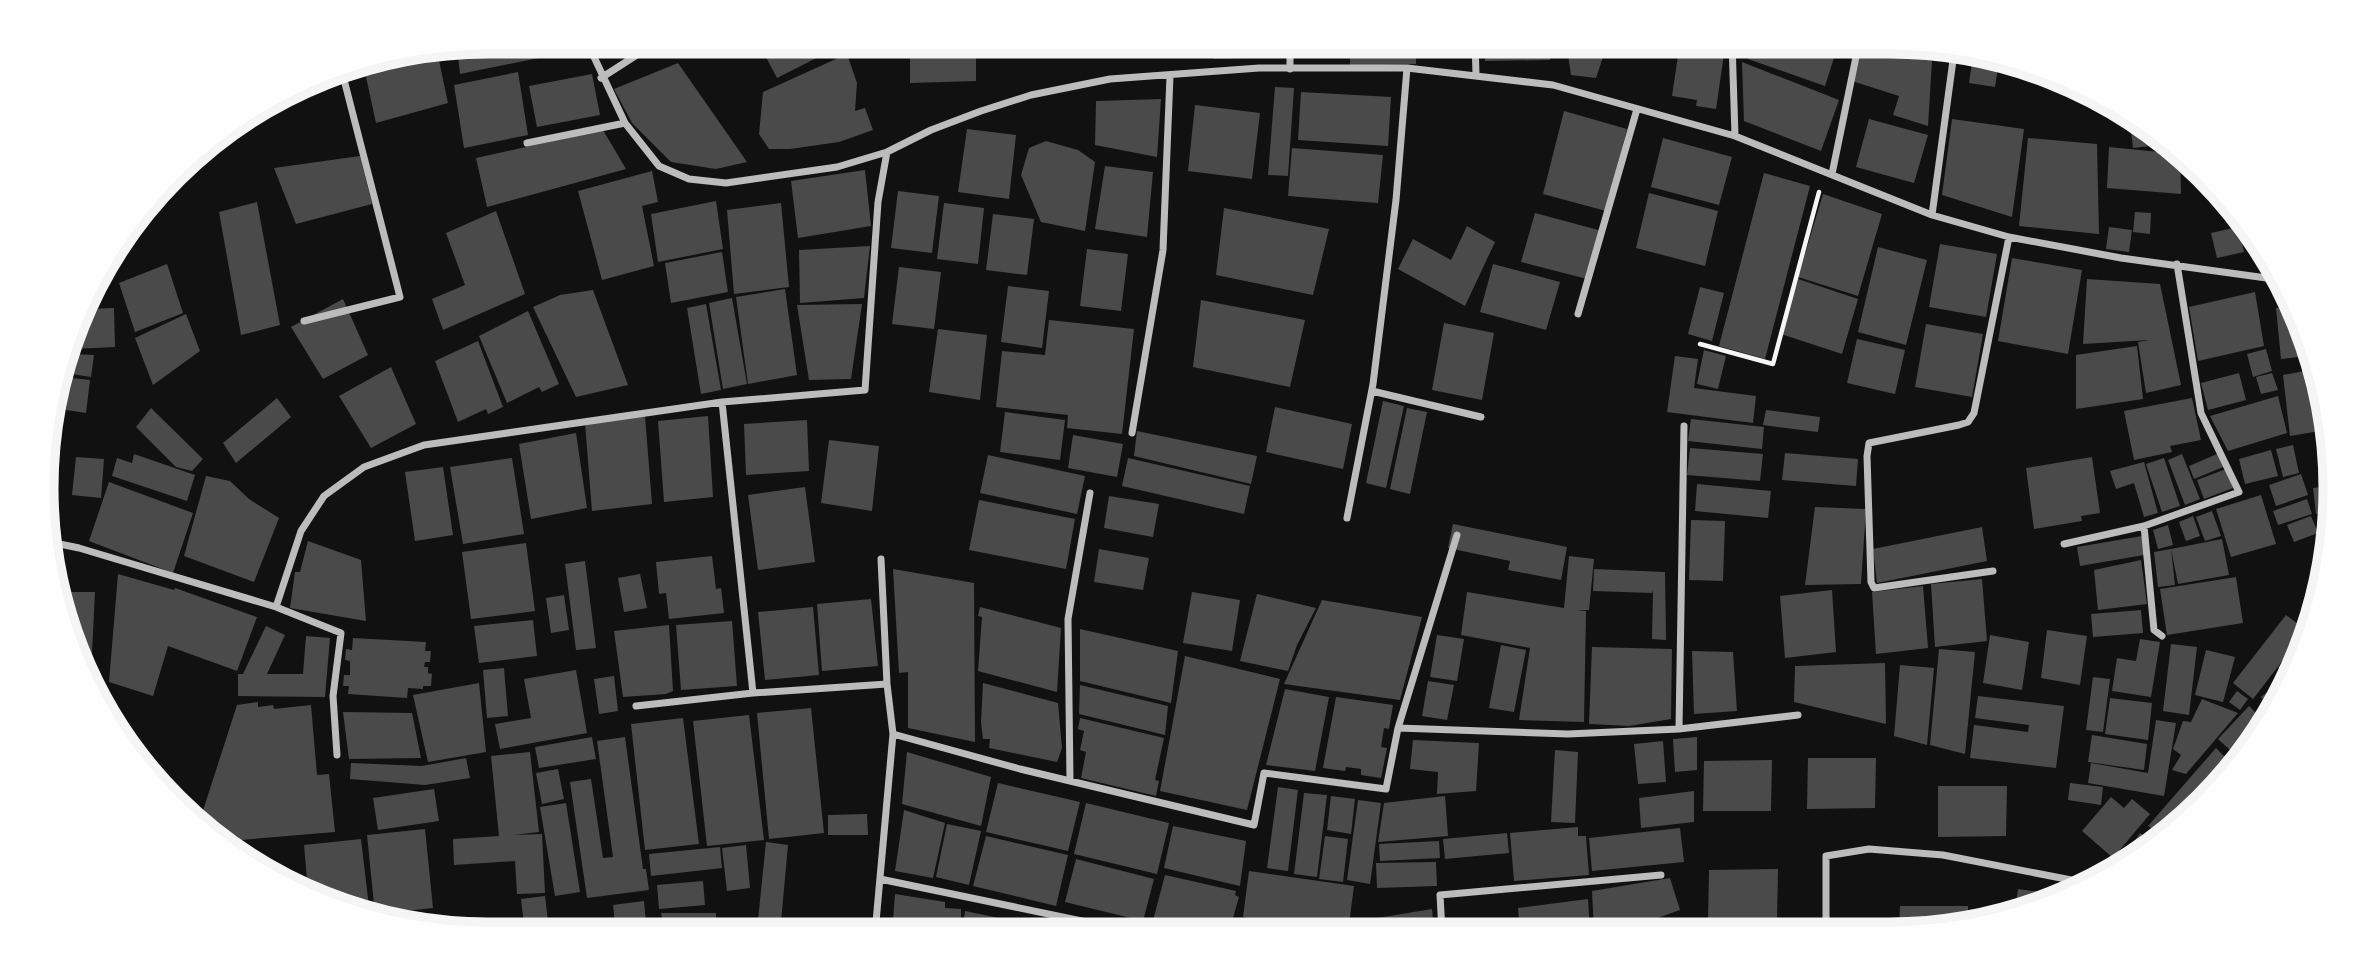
<svg xmlns="http://www.w3.org/2000/svg" width="2377" height="976" font-family="Roboto,sans-serif">
<style>
.building{fill:#4a4a4a}
.lines{fill:none;stroke-linecap:round;stroke-linejoin:round}
.path{stroke:#f5f5f5;stroke-width:4.5}
.minor{stroke:#bcbcbc;stroke-width:7}
.rim{fill:none;stroke:#f5f5f5;stroke-width:9}
</style>
<rect width="100%" height="100%" fill="#111"/>
<path class="building" d="M 488,42 L 572,42 L 573,51 L 460,74 L 457,47 Z
M 758,42 L 833,42 L 836,48 L 777,78 Z
M 910,42 L 976,42 L 976,81 L 910,83 Z
M 1213,42 L 1279,42 L 1279,57 L 1213,59 Z
M 1350,42 L 1416,42 L 1416,64 L 1350,66 Z
M 1485,42 L 1550,42 L 1550,60 L 1485,61 Z
M 1566,42 L 1608,42 L 1596,78 L 1571,75 Z
M 1680,42 L 1721,42 L 1725,47 L 1716,109 L 1696,106 L 1697,100 L 1672,96 Z
M 1742,42 L 1839,42 L 1825,86 L 1748,59 Z
M 1864,42 L 1876,42 L 1932,61 L 1928,126 L 1893,115 L 1899,96 L 1852,81 Z
M 1891,42 L 1913,46 L 1912,51 Z
M 437,51 L 448,103 L 376,123 L 363,63 Z
M 847,54 L 857,83 L 855,111 L 865,108 L 873,130 L 839,142 L 790,149 L 769,149 L 759,134 L 763,92 Z
M 1973,56 L 1999,60 L 1995,87 L 1969,83 Z
M 1742,62 L 1839,100 L 1821,151 L 1744,121 Z
M 678,63 L 747,162 L 716,169 L 671,162 L 632,123 L 614,89 Z
M 518,72 L 528,135 L 464,148 L 454,85 Z
M 592,74 L 600,115 L 537,127 L 529,86 Z
M 1275,87 L 1294,88 L 1288,176 L 1268,175 Z
M 1301,92 L 1391,97 L 1388,146 L 1298,140 Z
M 1161,99 L 1157,157 L 1095,145 L 1096,101 Z
M 1195,105 L 1260,113 L 1252,179 L 1188,171 Z
M 1564,111 L 1627,129 L 1606,211 L 1543,194 Z
M 1869,119 L 1928,135 L 1914,183 L 1856,167 Z
M 1952,119 L 2024,129 L 2012,217 L 1942,195 Z
M 2130,122 L 2168,144 L 2133,148 Z
M 967,129 L 1016,135 L 1009,199 L 958,192 Z
M 603,130 L 626,169 L 487,207 L 476,158 Z
M 1663,138 L 1732,157 L 1719,205 L 1651,187 Z
M 2028,138 L 2097,144 L 2099,234 L 2019,226 Z
M 1046,141 L 1078,150 L 1095,162 L 1085,231 L 1041,222 L 1021,175 L 1029,148 Z
M 2109,147 L 2180,154 L 2181,194 L 2107,188 Z
M 1292,148 L 1383,155 L 1378,203 L 1288,196 Z
M 360,156 L 372,204 L 296,224 L 274,168 Z
M 1105,166 L 1153,172 L 1147,237 L 1095,229 Z
M 865,170 L 871,226 L 798,238 L 791,181 Z
M 652,171 L 658,202 L 642,206 L 654,266 L 602,280 L 578,191 Z
M 1764,173 L 1810,186 L 1765,359 L 1719,346 Z
M 898,191 L 939,196 L 932,253 L 891,248 Z
M 1649,193 L 1718,211 L 1705,266 L 1636,248 Z
M 1823,194 L 1882,214 L 1858,296 L 1798,277 Z
M 716,201 L 723,249 L 658,262 L 651,214 Z
M 257,202 L 280,325 L 241,335 L 219,212 Z
M 781,203 L 789,287 L 734,294 L 727,210 Z
M 944,203 L 984,208 L 978,264 L 937,259 Z
M 1224,208 L 1329,229 L 1313,295 L 1216,275 Z
M 496,211 L 525,294 L 443,330 L 432,299 L 465,285 L 446,233 Z
M 2135,212 L 2151,213 L 2150,234 L 2133,232 Z
M 1535,213 L 1602,231 L 1587,279 L 1521,262 Z
M 993,214 L 1034,219 L 1027,275 L 986,270 Z
M 1467,226 L 1495,242 L 1465,306 L 1398,269 L 1413,239 L 1451,260 Z
M 2109,227 L 2132,230 L 2129,252 L 2106,249 Z
M 2238,227 L 2244,252 L 2217,258 L 2211,233 Z
M 1940,244 L 1997,254 L 1986,317 L 1929,307 Z
M 870,246 L 864,298 L 800,303 L 799,250 Z
M 1878,247 L 1927,260 L 1906,345 L 1858,332 Z
M 1087,249 L 1128,254 L 1121,311 L 1080,306 Z
M 722,252 L 728,292 L 671,303 L 665,263 Z
M 2012,258 L 2082,270 L 2068,354 L 1998,341 Z
M 167,264 L 183,313 L 135,332 L 119,283 Z
M 1493,264 L 1560,282 L 1546,330 L 1480,312 Z
M 899,267 L 941,272 L 934,329 L 892,324 Z
M 1798,279 L 1858,299 L 1842,354 L 1781,334 Z
M 2087,279 L 2160,284 L 2181,385 L 2146,393 L 2138,342 L 2149,340 L 2083,344 Z
M 1008,286 L 1049,291 L 1042,348 L 1001,342 Z
M 1700,287 L 1724,293 L 1712,341 L 1688,334 Z
M 785,289 L 797,375 L 748,384 L 736,297 Z
M 593,290 L 628,385 L 576,397 L 533,307 L 560,295 Z
M 2255,292 L 2264,346 L 2198,361 L 2189,307 Z
M 732,298 L 747,384 L 723,389 L 709,303 Z
M 343,299 L 368,355 L 323,379 L 291,327 Z
M 1201,300 L 1305,320 L 1290,387 L 1193,367 Z
M 706,304 L 721,390 L 701,394 L 687,308 Z
M 862,304 L 851,379 L 809,380 L 797,305 Z
M 2293,306 L 2306,356 L 2281,359 L 2276,308 Z
M 114,308 L 115,347 L 73,349 L 87,309 Z
M 528,311 L 559,384 L 542,392 L 539,387 L 507,403 L 479,336 Z
M 186,314 L 200,351 L 153,385 L 135,338 Z
M 1049,320 L 1134,329 L 1122,434 L 1067,428 L 1068,415 L 996,407 L 1002,351 L 1045,355 Z
M 1444,323 L 1494,333 L 1482,400 L 1432,390 Z
M 1926,324 L 1983,334 L 1972,397 L 1915,387 Z
M 938,329 L 987,335 L 980,400 L 929,392 Z
M 1857,339 L 1905,350 L 1895,394 L 1847,383 Z
M 478,341 L 503,407 L 488,414 L 486,409 L 458,422 L 435,361 Z
M 2137,346 L 2143,399 L 2076,409 L 2076,355 Z
M 2266,349 L 2272,371 L 2253,377 L 2247,354 Z
M 1704,350 L 1726,356 L 1718,389 L 1697,384 Z
M 71,354 L 94,355 L 91,377 L 65,373 Z
M 1675,356 L 1698,359 L 1694,388 L 1756,396 L 1753,423 L 1667,412 Z
M 391,367 L 416,424 L 371,448 L 339,396 Z
M 2310,370 L 2326,430 L 2290,436 L 2283,375 Z
M 2239,373 L 2246,400 L 2208,410 L 2201,383 Z
M 2272,373 L 2278,390 L 2261,394 L 2256,377 Z
M 64,377 L 90,380 L 86,413 L 53,408 Z
M 2278,396 L 2287,433 L 2228,451 L 2210,416 Z
M 277,398 L 291,417 L 236,463 L 223,443 Z
M 2192,398 L 2201,440 L 2170,446 L 2172,452 L 2134,460 L 2124,411 Z
M 1383,401 L 1404,406 L 1386,488 L 1366,483 Z
M 1275,407 L 1352,424 L 1343,469 L 1266,452 Z
M 151,408 L 203,459 L 192,471 L 176,467 L 136,427 Z
M 1407,408 L 1427,412 L 1410,494 L 1390,489 Z
M 1766,410 L 1820,417 L 1818,432 L 1763,425 Z
M 1005,412 L 1065,420 L 1060,460 L 1000,452 Z
M 645,416 L 652,504 L 592,511 L 585,423 Z
M 708,416 L 713,497 L 664,502 L 658,421 Z
M 1691,419 L 1764,427 L 1762,449 L 1688,441 Z
M 807,420 L 809,471 L 746,475 L 744,424 Z
M 1137,431 L 1257,456 L 1251,484 L 1134,456 Z
M 576,433 L 587,508 L 531,519 L 519,444 Z
M 1073,435 L 1123,444 L 1117,477 L 1068,468 Z
M 829,440 L 879,446 L 872,511 L 821,503 Z
M 2329,444 L 2334,458 L 2332,473 L 2331,473 Z
M 2293,445 L 2299,473 L 2283,477 L 2276,449 Z
M 1690,448 L 1763,454 L 1760,481 L 1687,475 Z
M 2271,450 L 2278,476 L 2245,484 L 2239,459 Z
M 1785,453 L 1858,459 L 1856,486 L 1782,480 Z
M 134,454 L 195,475 L 187,501 L 112,476 L 117,458 L 132,463 Z
M 2182,454 L 2200,499 L 2185,505 L 2168,460 Z
M 2217,454 L 2223,467 L 2194,479 L 2189,466 Z
M 988,455 L 1085,476 L 1077,514 L 980,493 Z
M 76,457 L 104,459 L 101,498 L 72,495 Z
M 2092,457 L 2100,513 L 2081,516 L 2082,521 L 2034,529 L 2026,468 Z
M 512,458 L 524,534 L 463,544 L 450,467 Z
M 1128,458 L 1250,486 L 1244,514 L 1122,486 Z
M 2164,458 L 2180,506 L 2162,512 L 2146,464 Z
M 2144,462 L 2158,513 L 2144,517 L 2134,483 L 2116,489 L 2110,471 Z
M 443,467 L 453,535 L 415,541 L 405,472 Z
M 2226,469 L 2233,488 L 2204,499 L 2197,480 Z
M 2301,474 L 2308,495 L 2276,506 L 2269,485 Z
M 206,476 L 230,481 L 249,499 L 279,518 L 254,582 L 184,556 Z
M 109,482 L 193,513 L 173,573 L 89,541 Z
M 1697,484 L 1771,491 L 1768,518 L 1695,511 Z
M 2330,486 L 2327,512 L 2316,514 L 2313,488 Z
M 805,487 L 815,562 L 758,570 L 748,495 Z
M 2261,495 L 2276,544 L 2231,557 L 2216,509 Z
M 1109,496 L 1159,504 L 1153,537 L 1104,528 Z
M 2307,499 L 2312,514 L 2278,525 L 2273,511 Z
M 979,500 L 1075,519 L 1066,569 L 969,550 Z
M 1815,507 L 1866,509 L 1861,584 L 1805,585 Z
M 2212,511 L 2221,536 L 2205,541 L 2196,517 Z
M 2193,516 L 2200,536 L 2186,541 L 2179,522 Z
M 2311,516 L 2318,533 L 2294,542 L 2287,525 Z
M 1691,520 L 1725,521 L 1723,581 L 1689,580 Z
M 1453,524 L 1567,547 L 1561,580 L 1508,570 L 1510,561 L 1448,548 Z
M 2168,525 L 2173,545 L 2158,549 L 2153,530 Z
M 1982,527 L 1987,561 L 1877,583 L 1873,549 Z
M 2142,536 L 2144,555 L 2080,566 L 2077,547 Z
M 2222,539 L 2229,575 L 2178,584 L 2171,549 Z
M 308,541 L 361,560 L 366,621 L 290,608 L 295,572 L 300,572 Z
M 526,543 L 535,611 L 471,619 L 462,552 Z
M 1099,549 L 1149,558 L 1143,590 L 1094,582 Z
M 2171,549 L 2175,585 L 2158,587 L 2154,552 Z
M 712,556 L 716,589 L 721,588 L 724,613 L 669,619 L 666,593 L 659,594 L 656,562 Z
M 1569,556 L 1594,559 L 1589,610 L 1577,610 L 1586,611 L 1584,722 L 1519,720 L 1530,648 L 1461,635 L 1467,592 L 1564,608 Z
M 2141,560 L 2147,604 L 2098,610 L 2094,570 Z
M 585,561 L 596,648 L 576,650 L 565,564 Z
M 893,569 L 974,583 L 975,742 L 908,728 L 908,672 L 899,673 Z
M 1594,569 L 1665,572 L 1666,640 L 1652,639 L 1653,590 L 1652,593 L 1593,591 Z
M 118,574 L 174,590 L 175,588 L 257,617 L 237,671 L 168,646 L 153,696 L 109,682 Z
M 640,574 L 647,608 L 624,612 L 618,578 Z
M 2236,577 L 2243,623 L 2167,635 L 2160,589 Z
M 1982,579 L 1987,641 L 1935,647 L 1931,584 Z
M 1923,586 L 1928,648 L 1876,654 L 1872,592 Z
M 1832,590 L 1836,652 L 1785,658 L 1780,596 Z
M 58,592 L 95,592 L 91,673 Z
M 1192,592 L 1240,600 L 1232,651 L 1183,643 Z
M 1257,594 L 1316,608 L 1297,645 L 1288,671 L 1240,661 Z
M 564,595 L 569,630 L 551,633 L 546,598 Z
M 871,599 L 878,666 L 822,671 L 817,604 Z
M 1322,600 L 1422,617 L 1400,700 L 1284,684 Z
M 813,607 L 819,675 L 765,680 L 758,612 Z
M 980,607 L 1061,628 L 1057,692 L 978,671 L 982,617 L 978,616 Z
M 2141,610 L 2143,633 L 2093,637 L 2091,614 Z
M 2286,615 L 2306,630 L 2253,699 L 2233,683 Z
M 533,620 L 537,656 L 479,663 L 474,626 Z
M 732,621 L 737,686 L 681,690 L 676,625 Z
M 669,625 L 673,691 L 666,694 L 623,697 L 614,631 Z
M 266,626 L 285,635 L 267,674 L 303,674 L 306,636 L 330,638 L 325,697 L 238,696 L 238,674 L 243,674 Z
M 2311,627 L 2311,631 L 2305,644 L 2302,642 Z
M 1080,629 L 1178,651 L 1171,703 L 1080,681 Z
M 2047,630 L 2087,636 L 2080,685 L 2041,678 Z
M 1437,635 L 1464,639 L 1457,681 L 1430,677 Z
M 1990,635 L 2029,642 L 2022,690 L 1983,683 Z
M 353,638 L 426,642 L 425,651 L 431,651 L 430,662 L 425,662 L 424,667 L 428,667 L 428,673 L 432,674 L 431,686 L 423,686 L 423,689 L 408,688 L 407,698 L 348,694 L 349,686 L 343,686 L 344,675 L 350,675 L 350,661 L 345,660 L 346,649 L 352,650 Z
M 2140,639 L 2160,642 L 2151,697 L 2112,691 L 2117,658 L 2136,661 Z
M 2171,644 L 2197,647 L 2189,715 L 2163,711 Z
M 2302,644 L 2304,647 L 2289,677 L 2278,667 Z
M 1501,645 L 1526,650 L 1514,712 L 1489,708 Z
M 1592,647 L 1672,649 L 1671,719 L 1629,726 L 1589,724 Z
M 1939,649 L 1975,652 L 1965,754 L 1930,745 Z
M 2206,650 L 2235,657 L 2223,702 L 2195,695 Z
M 1692,651 L 1733,652 L 1737,711 L 1694,714 Z
M 1185,656 L 1280,679 L 1247,810 L 1160,791 Z
M 1885,663 L 1886,724 L 1794,702 L 1795,666 Z
M 1900,665 L 1934,668 L 1927,745 L 1894,736 Z
M 504,668 L 508,716 L 487,718 L 483,670 Z
M 576,670 L 587,733 L 500,749 L 495,724 L 531,718 L 524,679 Z
M 614,676 L 618,711 L 599,714 L 594,679 Z
M 2093,677 L 2110,679 L 2103,732 L 2086,730 Z
M 2283,680 L 2286,683 L 2272,711 L 2261,697 Z
M 1428,681 L 1454,685 L 1447,720 L 1422,716 Z
M 479,683 L 486,752 L 428,762 L 413,695 Z
M 983,683 L 1058,703 L 1062,748 L 1057,762 L 989,748 L 990,739 L 983,739 L 981,722 Z
M 1080,685 L 1168,706 L 1165,735 L 1079,714 Z
M 1285,689 L 1329,697 L 1315,771 L 1266,765 Z
M 2237,691 L 2248,699 L 2240,710 L 2229,702 Z
M 1978,696 L 2064,706 L 2056,768 L 1970,758 L 1974,725 L 2028,732 L 2029,725 L 1975,718 Z
M 1336,697 L 1393,705 L 1389,729 L 1384,728 L 1381,747 L 1387,748 L 1381,778 L 1361,775 L 1361,769 L 1346,767 L 1345,771 L 1323,768 Z
M 2110,698 L 2152,703 L 2148,740 L 2105,734 Z
M 2202,699 L 2238,713 L 2186,774 L 2172,770 L 2181,755 L 2173,749 L 2183,721 L 2191,722 Z
M 258,702 L 258,707 L 273,705 L 274,709 L 311,705 L 317,775 L 329,774 L 335,832 L 217,842 L 199,823 L 237,705 Z
M 2249,706 L 2266,723 L 2260,735 L 2240,759 L 2218,739 Z
M 811,708 L 824,833 L 769,839 L 757,713 Z
M 343,712 L 412,713 L 421,758 L 349,759 Z
M 749,715 L 764,840 L 707,846 L 693,721 Z
M 683,718 L 699,844 L 645,850 L 631,724 Z
M 1080,718 L 1164,738 L 1155,780 L 1159,781 L 1156,796 L 1081,778 L 1086,752 L 1080,750 L 1084,731 L 1078,729 Z
M 2156,720 L 2176,723 L 2164,796 L 2088,783 L 2091,763 L 2148,773 Z
M 2092,735 L 2147,744 L 2144,770 L 2088,762 Z
M 592,737 L 596,759 L 539,768 L 535,747 Z
M 625,737 L 643,869 L 646,869 L 649,890 L 587,898 L 570,782 L 591,779 L 603,858 L 613,857 L 597,741 Z
M 1697,737 L 1697,770 L 1675,772 L 1673,739 Z
M 1413,740 L 1479,743 L 1476,791 L 1437,794 L 1438,772 L 1410,769 Z
M 1663,741 L 1666,782 L 1638,784 L 1634,744 Z
M 2216,748 L 2234,766 L 2183,824 L 2165,836 L 2148,826 Z
M 1555,750 L 1578,752 L 1575,823 L 1551,822 Z
M 530,752 L 539,832 L 514,835 L 542,834 L 545,893 L 517,894 L 515,861 L 454,865 L 453,839 L 499,836 L 491,756 Z
M 907,752 L 991,777 L 981,826 L 902,804 Z
M 466,758 L 470,778 L 425,785 L 350,779 L 351,763 L 422,766 Z
M 1808,758 L 1876,758 L 1875,808 L 1807,809 Z
M 1772,760 L 1771,811 L 1703,811 L 1704,761 Z
M 558,769 L 564,799 L 542,804 L 536,773 Z
M 998,783 L 1080,802 L 1068,851 L 986,832 Z
M 2070,783 L 2103,787 L 2101,805 L 2068,800 Z
M 1938,786 L 2007,786 L 2006,836 L 1938,837 Z
M 1278,787 L 1298,790 L 1288,871 L 1267,868 Z
M 434,789 L 439,821 L 378,830 L 373,798 Z
M 1694,791 L 1694,822 L 1641,828 L 1639,798 Z
M 1304,793 L 1327,795 L 1317,877 L 1294,874 Z
M 1331,796 L 1355,799 L 1351,834 L 1327,830 Z
M 1445,796 L 1448,836 L 1378,842 L 1384,803 Z
M 2111,797 L 2124,808 L 2132,799 L 2150,814 L 2113,858 L 2082,831 Z
M 1358,800 L 1381,803 L 1370,884 L 1347,880 Z
M 566,803 L 580,892 L 555,896 L 540,807 Z
M 1086,803 L 1169,823 L 1157,874 L 1074,854 Z
M 904,810 L 945,823 L 933,878 L 895,871 Z
M 867,814 L 868,835 L 828,835 L 828,815 Z
M 947,824 L 981,831 L 969,885 L 936,877 Z
M 1173,826 L 1246,841 L 1240,886 L 1164,868 Z
M 1578,827 L 1578,836 L 1586,836 L 1589,875 L 1514,881 L 1510,833 Z
M 1680,828 L 1684,862 L 1592,871 L 1589,838 Z
M 425,829 L 433,908 L 375,914 L 367,835 Z
M 1507,833 L 1509,853 L 1445,859 L 1443,839 Z
M 2140,833 L 2155,842 L 2138,853 L 2130,848 Z
M 986,836 L 1068,855 L 1056,906 L 973,886 Z
M 1325,836 L 1348,839 L 1343,882 L 1319,879 Z
M 361,839 L 370,915 L 345,910 L 308,891 L 304,845 Z
M 1439,841 L 1440,858 L 1380,861 L 1379,844 Z
M 766,842 L 788,845 L 781,922 L 758,920 Z
M 746,845 L 750,888 L 727,891 L 722,848 Z
M 720,847 L 722,868 L 651,876 L 649,854 Z
M 251,849 L 253,861 L 236,853 Z
M 1076,859 L 1154,879 L 1143,921 L 1065,902 Z
M 1436,862 L 1437,886 L 1377,888 L 1376,863 Z
M 1778,869 L 1777,919 L 1708,920 L 1709,870 Z
M 1249,871 L 1354,886 L 1348,932 L 1243,917 Z
M 1165,875 L 1236,891 L 1235,895 L 1239,897 L 1229,932 L 1150,932 Z
M 1670,878 L 1680,910 L 1621,931 L 1594,931 L 1592,891 Z
M 703,881 L 705,905 L 659,909 L 657,885 Z
M 2018,889 L 2063,895 L 2015,910 Z
M 895,894 L 945,902 L 945,908 L 961,909 L 961,933 L 892,933 Z
M 545,896 L 549,930 L 525,933 L 521,899 Z
M 1588,899 L 1590,931 L 1520,931 L 1518,908 Z
M 644,901 L 647,934 L 616,934 L 613,905 Z
M 1900,906 L 1968,906 L 1968,924 L 1948,930 L 1899,930 Z
M 1432,909 L 1434,931 L 1354,932 L 1353,922 Z
M 965,911 L 1014,921 L 1013,933 L 967,933 L 968,928 L 963,926 Z
M 661,913 L 716,913 L 716,933 L 665,934 Z
M 473,920 L 475,932 L 443,927 L 443,926 Z
M 1029,922 L 1044,925 L 1048,933 L 1026,933 Z
M 1241,923 L 1275,927 L 1277,932 L 1240,932 Z
M 735,924 L 780,929 L 779,933 L 734,933 Z"/>
<g class="lines">
<path class="path" d="M 1700,344 L 1773,364 L 1819,192"/>
<path class="minor" d="M 587,42 L 625,123 L 659,166 L 689,179 L 726,183 L 837,167 L 887,152 L 931,130 L 981,111 L 1031,95 L 1110,79 L 1259,68 L 1407,68 L 1553,85 L 1735,136 L 1932,215 L 2009,237 L 2121,258 L 2281,280
M 1475,42 L 1476,74
M 1732,42 L 1735,136
M 1290,69 L 1290,42
M 601,78 L 657,42
M 527,143 L 625,123
M 1832,174 L 1857,52
M 1932,215 L 1954,53
M 1578,314 L 1637,109
M 304,321 L 400,297 L 341,68
M 1372,391 L 1481,417
M 1132,433 L 1163,250 L 1170,76
M 1347,518 L 1373,384 L 1396,200 L 1407,68
M 2144,526 L 2154,630 L 2162,636
M 50,542 L 79,548 L 276,607 L 301,531 L 324,496 L 364,467 L 424,445 L 722,402
M 2064,544 L 2144,526 L 2239,492 L 2201,413 L 2177,264
M 881,559 L 887,684
M 1993,571 L 1874,588 L 1871,582 L 1867,456 L 1869,443 L 1959,425 L 1968,422 L 1974,413 L 2009,237
M 276,607 L 341,633 L 333,696 L 337,755
M 636,706 L 753,693
M 1398,728 L 1457,535
M 1679,729 L 1684,426
M 893,734 L 1020,769 L 1254,825 L 1264,773 L 1386,789 L 1398,728 L 1568,734 L 1679,729 L 1798,715
M 1070,781 L 1068,619 L 1090,493
M 880,879 L 1135,932
M 1826,930 L 1826,856 L 1869,849 L 1943,855 L 2092,884
M 1442,931 L 1440,895 L 1661,875
M 875,933 L 893,734 L 887,684 L 753,693 L 722,402 L 865,390 L 878,202 L 887,152"/>
</g>
<path d="M0 0H2377V976H0ZM488 54H1889A434 434 0 0 1 2323 488V488A434 434 0 0 1 1889 922H488A434 434 0 0 1 54 488V488A434 434 0 0 1 488 54Z" fill="#fefefe" fill-rule="evenodd"/>
<path class="rim" d="M488 54H1889A434 434 0 0 1 2323 488V488A434 434 0 0 1 1889 922H488A434 434 0 0 1 54 488V488A434 434 0 0 1 488 54Z"/>
</svg>
